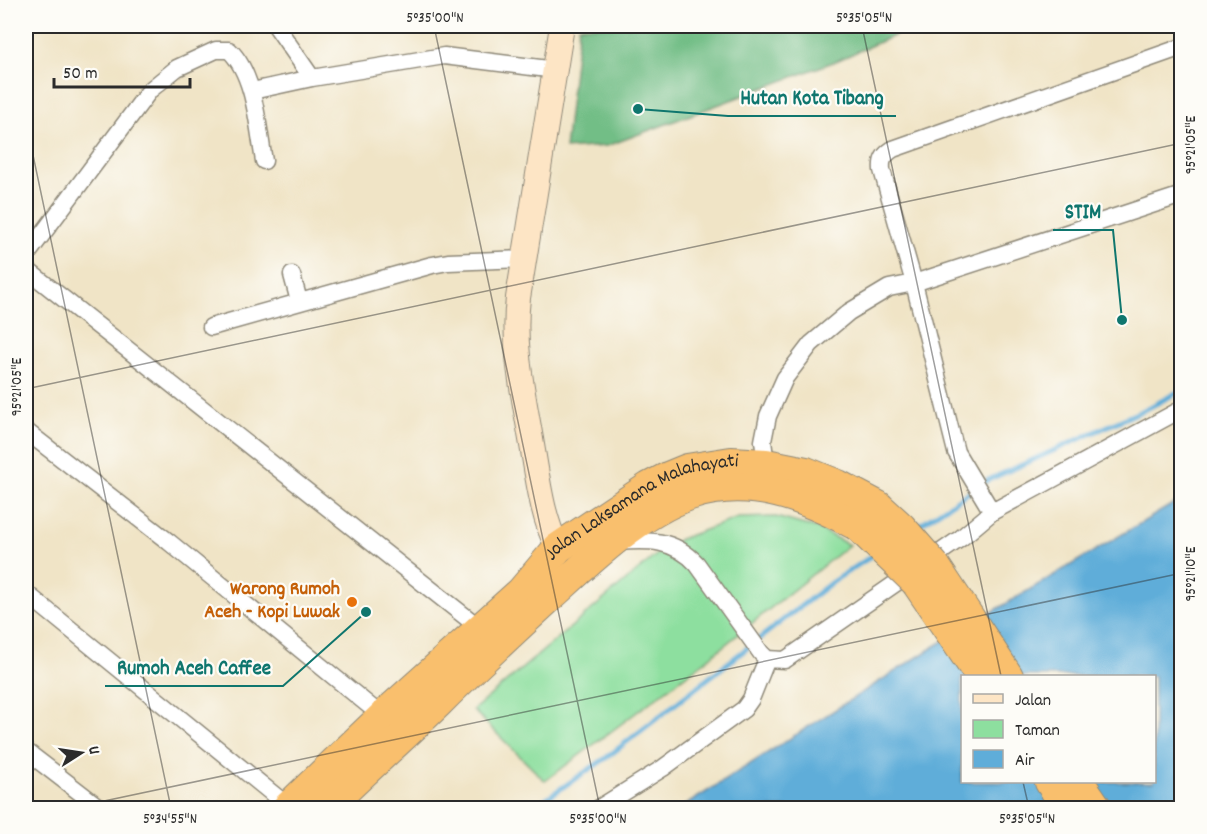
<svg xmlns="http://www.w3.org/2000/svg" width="1207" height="834" font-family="Dekko,sans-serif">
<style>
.green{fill:#8ddf9f;stroke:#5c8565;stroke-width:1.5}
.forest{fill:#72be86;stroke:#4e7458;stroke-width:1.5}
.water{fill:#5fadd9;stroke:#456c82;stroke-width:1.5;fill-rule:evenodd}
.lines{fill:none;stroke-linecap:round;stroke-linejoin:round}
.stream{stroke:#5fadd9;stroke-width:5}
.street-casing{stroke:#8e8878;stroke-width:19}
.secondary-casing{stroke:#8e8878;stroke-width:26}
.highway-casing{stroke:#8e8878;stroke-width:32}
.street{stroke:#fff;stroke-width:16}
.secondary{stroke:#fde5c5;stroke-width:24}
.highway{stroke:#f9bf6d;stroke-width:30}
.highway-bridge-casing{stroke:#8e8878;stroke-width:32;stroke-linecap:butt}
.highway-bridge{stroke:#f9bf6d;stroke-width:30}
.ticks{fill:none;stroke:#2b2b2b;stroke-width:1.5;stroke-opacity:0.45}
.food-dot{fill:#e8710a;stroke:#fdfcf7;stroke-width:2}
.labels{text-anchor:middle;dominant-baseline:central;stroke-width:4.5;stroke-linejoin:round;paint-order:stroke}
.street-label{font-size:20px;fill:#2b2b2b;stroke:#fdfcf7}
.food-label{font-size:20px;font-weight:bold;fill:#c56008;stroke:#fdfcf7;text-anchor:end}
.leader{fill:none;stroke:#0f766e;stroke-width:2}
.callout-dot{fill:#0f766e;stroke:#fdfcf7;stroke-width:2}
.callout-label{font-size:21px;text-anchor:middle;font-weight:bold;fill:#0f766e;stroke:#fdfcf7;stroke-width:4.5;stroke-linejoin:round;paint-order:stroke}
.neatline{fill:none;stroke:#2b2b2b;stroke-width:2}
.ticks-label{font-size:15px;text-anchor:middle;fill:#2b2b2b}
</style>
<rect width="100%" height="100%" fill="#fdfcf7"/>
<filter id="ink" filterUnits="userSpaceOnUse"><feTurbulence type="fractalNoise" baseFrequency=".0167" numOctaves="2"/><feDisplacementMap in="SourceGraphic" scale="12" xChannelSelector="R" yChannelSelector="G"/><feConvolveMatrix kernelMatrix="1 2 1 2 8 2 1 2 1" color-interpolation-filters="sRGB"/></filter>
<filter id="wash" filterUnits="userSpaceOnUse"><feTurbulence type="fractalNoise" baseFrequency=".008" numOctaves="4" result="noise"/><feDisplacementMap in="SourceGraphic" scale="24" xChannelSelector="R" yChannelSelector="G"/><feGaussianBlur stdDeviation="1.35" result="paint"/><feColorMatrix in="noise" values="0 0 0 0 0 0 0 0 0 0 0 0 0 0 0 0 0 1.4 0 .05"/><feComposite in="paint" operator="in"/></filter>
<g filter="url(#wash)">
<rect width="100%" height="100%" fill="#f0e4c6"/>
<path class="green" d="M 776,517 L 819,529 L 849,545 L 705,661 L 545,781 L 473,710 L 656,555 L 680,539 L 738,518 Z"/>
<path class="forest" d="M 579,26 L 916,26 L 836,61 L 607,146 L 565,149 Z"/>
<path class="water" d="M 1181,499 L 1181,808 L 681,808 L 927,651 ZM 962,676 L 1154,676 L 1154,782 L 962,782 Z"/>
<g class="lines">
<path class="stream" d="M 913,529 L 986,481 L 1148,408 L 1182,390
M 532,808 L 606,758 L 832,582 L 875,554"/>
</g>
</g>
<g filter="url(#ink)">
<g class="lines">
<defs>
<path id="street" d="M 276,26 L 312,78 L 444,56 L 556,70
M 252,91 L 312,78
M 26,256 L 150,90 L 177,68 L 216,50 L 229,50 C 255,74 258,128 264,161
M 26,269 L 481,629
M 292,275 L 299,301
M 211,327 L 432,265 L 448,262 L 525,259
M 26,431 L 169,542 L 388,721
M 766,464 L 763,441 L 768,416 L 785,378 L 811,344 L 849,312 L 889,288 L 914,283 L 1182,195
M 992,512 L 956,452 L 914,283 L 882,170 C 881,159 884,155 893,149 L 1182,47
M 616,542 C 648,540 673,538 697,564 L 761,653 L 767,659 L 785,660 L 961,538 L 992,512 L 1182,409
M 26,593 L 289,807
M 26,751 L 100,808
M 599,808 L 663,768 L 744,709 L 751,699 L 767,659"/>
<path id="secondary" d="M 558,548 C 542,517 538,479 532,445 C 524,397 512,347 518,298 L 562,26"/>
<g id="highway">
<path d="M 935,566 L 1008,676"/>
<path d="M 916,582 L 980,676"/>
<path d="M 1050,782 L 1067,808"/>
<path d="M 1079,782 L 1097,808"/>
<path id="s1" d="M 287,808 L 383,716 L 521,592 L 558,548 L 649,487 L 670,476 L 687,469 L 731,462 L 766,464 L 806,472 L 838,485 L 878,506"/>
<path d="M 327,808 C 363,772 402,738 439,702 C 475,666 513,631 551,596 C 590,560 639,513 690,495 C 750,475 805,497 858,526"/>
</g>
</defs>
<use href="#street" class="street-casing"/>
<use href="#secondary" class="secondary-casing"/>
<use href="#highway" class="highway-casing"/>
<use href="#street" class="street"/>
<use href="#secondary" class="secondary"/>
<use href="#highway" class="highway"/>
<defs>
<path id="highway-bridge" d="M 878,506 L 901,527 L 935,566
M 858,526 L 916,582"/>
</defs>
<use href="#highway-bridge" class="highway-bridge-casing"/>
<use href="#highway-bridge" class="highway-bridge"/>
</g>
</g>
<path class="ticks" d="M 434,26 L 600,808M 862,26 L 1001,676M 26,122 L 171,808M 26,389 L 1182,143M 1023,782 L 1029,808M 71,808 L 1182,573"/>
<circle class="food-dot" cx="352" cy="602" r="6"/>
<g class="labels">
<g class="street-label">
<text stroke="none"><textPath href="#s1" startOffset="471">Jalan Laksamana Malahayati</textPath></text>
</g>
<g class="food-label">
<text x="340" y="590">Warong Rumoh<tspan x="340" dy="23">Aceh - Kopi Luwak</tspan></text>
</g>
</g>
<path class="leader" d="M638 109L728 116H896M1122 320L1113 230H1053M366 612L283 686H105"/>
<g class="callout-dot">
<circle cx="638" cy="109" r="6"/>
<circle cx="1122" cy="320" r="6"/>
<circle cx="366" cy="612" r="6"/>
</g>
<g class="callout-label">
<text x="812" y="104">Hutan Kota Tibang</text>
<text x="1083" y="218">STIM</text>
<text x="194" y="674">Rumoh Aceh Caffee</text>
</g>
<rect width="1207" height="834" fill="none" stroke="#fdfcf7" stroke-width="66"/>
<rect x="961" y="675" width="195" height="108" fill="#fdfcf7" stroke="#a9a8a5" stroke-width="1.5"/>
<rect x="973" y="694" width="30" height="9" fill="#fde5c5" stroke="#a9a8a5" stroke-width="1.5"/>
<text x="1015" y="705" font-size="18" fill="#2b2b2b">Jalan</text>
<rect x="973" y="720" width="30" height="18" fill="#8ddf9f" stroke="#a9a8a5" stroke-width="1.5"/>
<text x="1015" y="735" font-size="18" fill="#2b2b2b">Taman</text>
<rect x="973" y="750" width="30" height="18" fill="#5fadd9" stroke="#a9a8a5" stroke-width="1.5"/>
<text x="1015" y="765" font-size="18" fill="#2b2b2b">Air</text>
<g transform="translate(81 753) rotate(78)" stroke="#fdfcf7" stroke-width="4.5" paint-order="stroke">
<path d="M0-4.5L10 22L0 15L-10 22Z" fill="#2b2b2b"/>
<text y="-9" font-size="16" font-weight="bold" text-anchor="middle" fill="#2b2b2b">U</text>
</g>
<path d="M54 78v9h136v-9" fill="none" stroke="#2b2b2b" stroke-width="3"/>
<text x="63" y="78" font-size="18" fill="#2b2b2b" stroke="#fdfcf7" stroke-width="4.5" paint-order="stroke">50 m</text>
<rect x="33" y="33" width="1141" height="768" class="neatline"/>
<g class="ticks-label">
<text x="435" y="22">5°35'00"N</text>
<text x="864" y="22">5°35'05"N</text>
<text transform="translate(1190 145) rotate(-90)" y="5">95°21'05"E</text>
<text transform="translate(16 387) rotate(-90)" y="5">95°21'05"E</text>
<text transform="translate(1190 574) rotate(-90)" y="5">95°21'10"E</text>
<text x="170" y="823">5°34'55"N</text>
<text x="598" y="823">5°35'00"N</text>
<text x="1027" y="823">5°35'05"N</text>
</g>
</svg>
